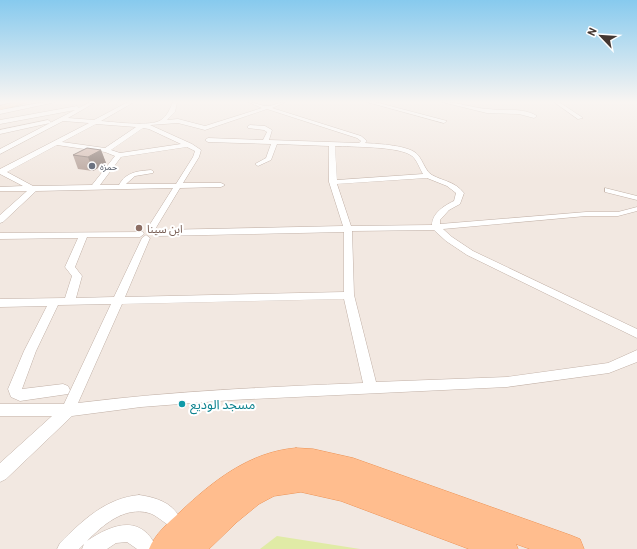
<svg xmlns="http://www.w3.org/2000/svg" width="637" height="549" font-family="Barlow,'Noto Sans Arabic',sans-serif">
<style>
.green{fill:#e0eba6}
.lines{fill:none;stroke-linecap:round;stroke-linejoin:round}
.minor-casing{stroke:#c1b0a6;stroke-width:1}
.secondary-casing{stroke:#d9af8e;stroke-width:1}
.primary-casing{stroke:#ed9254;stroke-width:1}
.minor{fill:#fff;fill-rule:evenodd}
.secondary{fill:#ffdcbf;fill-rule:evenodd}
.primary{fill:#ffbd8e;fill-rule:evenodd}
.wall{fill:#baa79f}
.shaded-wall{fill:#978882}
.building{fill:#d8c2b9;stroke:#978882}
.worship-dot{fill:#6b7280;stroke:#fff;stroke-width:1.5}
.education-dot{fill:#8d6e63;stroke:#fff;stroke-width:1.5}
.culture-dot{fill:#0f9aa8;stroke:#fff;stroke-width:1.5}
.labels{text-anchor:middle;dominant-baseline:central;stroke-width:4;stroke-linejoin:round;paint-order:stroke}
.far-worship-label{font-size:9px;fill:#5b616d;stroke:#fff;text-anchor:start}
.education-label{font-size:11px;fill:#785e54;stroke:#fff;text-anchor:start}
.near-culture-label{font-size:13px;fill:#0d838f;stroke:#fff;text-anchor:start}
</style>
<rect width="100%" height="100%" fill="#f2e8e1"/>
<path class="green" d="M 277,536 L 360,549 L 260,549 Z"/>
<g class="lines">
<defs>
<path id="minor" d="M 45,102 L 56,102 L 0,114 L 0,110 Z
M 90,102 L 96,102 L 68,118 L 94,120 L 128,102 L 134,102 L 101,121 C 114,122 151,127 161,120 C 167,116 170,109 173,102 L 177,102 L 175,112 L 167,120 L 178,119 L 205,126 L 262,108 L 248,102 C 254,102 261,106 267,106 C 273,106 280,102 286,102 L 272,108 L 361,136 L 367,141 L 365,143 C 378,144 410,145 418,155 C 423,161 426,172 432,175 C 445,182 454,181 464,193 L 460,204 L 449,210 L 440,220 L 440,224 L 586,212 L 618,212 L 637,207 L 637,211 L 618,216 L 586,216 L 443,229 L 452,237 L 473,251 L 637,329 L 637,338 L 467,255 L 446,241 L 434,230 L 352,231 L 354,295 L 376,382 L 507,377 L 608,363 L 637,350 L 637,362 L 609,373 L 507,387 L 232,400 L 141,407 L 72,416 L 6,479 L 0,482 L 0,463 L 52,416 L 0,416 L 0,404 L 64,404 L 111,304 L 58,305 L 36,351 L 22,389 L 63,384 L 68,386 L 70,390 L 68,394 L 20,401 L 11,397 L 8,389 L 24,351 L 47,306 L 0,307 L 0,299 L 65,298 L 72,276 L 65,267 L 78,238 L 0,239 L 0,233 L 143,232 L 144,234 L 140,237 L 87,237 L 75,267 L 82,276 L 76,298 L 114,297 L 142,238 L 146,235 L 150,238 L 125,297 L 344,292 L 344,232 L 158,236 L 154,233 L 158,230 L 343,226 L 329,182 L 329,146 L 277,144 L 271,160 L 258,166 L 255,164 L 266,158 L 271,144 L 208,142 L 205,140 L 208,138 L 263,140 L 267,132 L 264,130 L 248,128 L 248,126 L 250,125 L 265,126 L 272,130 L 269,140 L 359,143 L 361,141 L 357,138 L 267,109 L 205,130 L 178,123 L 150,125 L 192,144 L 201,150 L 199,157 L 183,183 L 221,183 L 225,185 L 221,187 L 180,188 L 154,231 L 151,232 L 147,229 L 173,188 L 36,191 L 3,222 L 0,223 L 0,215 L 27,191 L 0,191 L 0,187 L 23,186 L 0,174 L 0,169 L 89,123 L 63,121 L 0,154 L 0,149 L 75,110 L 0,124 L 0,120 L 77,106 L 79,108 ZM 96,124 L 136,127 L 105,148 L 62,142 ZM 143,128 L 149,129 L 181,144 L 120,153 L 111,150 ZM 57,145 L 105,152 L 115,156 L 92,185 L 33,186 L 7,172 ZM 335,146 C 351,147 400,146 412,156 C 417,160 420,169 423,174 L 337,180 ZM 187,147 L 195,151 L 193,157 L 176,184 L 126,184 L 135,176 L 153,173 L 153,171 L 151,170 C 138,171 126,172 119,185 L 100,185 L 121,157 ZM 427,178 L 447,186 L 456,193 L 454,201 C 445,205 432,213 432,225 L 351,226 L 337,184 ZM 344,299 L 363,383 C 268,387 173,391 78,403 L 122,304 Z
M 367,102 L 375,102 L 447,121 L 444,123 Z
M 442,102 C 458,102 472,108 488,109 C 503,111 523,107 537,116 L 534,118 L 519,114 L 487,113 Z
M 554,102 L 559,102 L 583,118 L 578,119 Z
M 48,120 L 51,122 L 50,123 L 0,134 L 0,130 Z
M 605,188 L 637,196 L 637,200 L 605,192 Z
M 139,495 C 154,497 172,502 179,517 L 176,523 L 170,526 C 163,522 156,515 149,513 C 124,506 103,525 87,541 C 112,524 142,513 157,549 L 137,549 L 127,542 L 116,543 L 107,549 L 82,549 L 84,544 L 79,549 L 57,549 L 60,543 C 83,520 106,498 139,495 Z"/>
<path id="secondary" d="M 16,102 L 29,102 L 0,110 L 0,106 Z"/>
<path id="primary" d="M 296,448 L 313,449 L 353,458 L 570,535 L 580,539 L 584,549 L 530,549 L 516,544 L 518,549 L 469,549 L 341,501 L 301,492 L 274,496 L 259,504 L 237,522 L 209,549 L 149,549 C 155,534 168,523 180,512 C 213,481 249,452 296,448 Z"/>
</defs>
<use href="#minor" class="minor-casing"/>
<use href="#secondary" class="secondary-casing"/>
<use href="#primary" class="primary-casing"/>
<use href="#minor" class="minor"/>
<use href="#secondary" class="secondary"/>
<use href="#primary" class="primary"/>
</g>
<path class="wall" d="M 101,150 L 106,163 L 93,171 L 78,169 L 73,155 Z"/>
<path class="shaded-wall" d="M 101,150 L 106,163 L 93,171 L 88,157 Z"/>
<path class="building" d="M 87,148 L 101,150 L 88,157 L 73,155 Z"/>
<linearGradient id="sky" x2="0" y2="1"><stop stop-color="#87caee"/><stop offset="0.57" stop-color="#f9f5f2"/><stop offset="1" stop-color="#f9f5f2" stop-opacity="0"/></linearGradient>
<rect width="637" height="179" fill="url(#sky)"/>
<circle class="worship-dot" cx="92" cy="166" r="4"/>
<circle class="education-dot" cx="139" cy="228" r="4"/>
<circle class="culture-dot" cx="182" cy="404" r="4"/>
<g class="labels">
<g class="far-worship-label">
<text x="100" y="166">حمزه</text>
</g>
<g class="education-label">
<text x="147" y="228">ابن سينا</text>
</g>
<g class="near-culture-label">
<text x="190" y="404">مسجد الوديع</text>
</g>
</g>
<g transform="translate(601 36) rotate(295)" stroke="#ffffff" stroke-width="3" paint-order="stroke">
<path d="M0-3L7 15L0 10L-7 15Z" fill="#443732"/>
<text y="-6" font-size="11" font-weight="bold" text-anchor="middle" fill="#443732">N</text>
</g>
</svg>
